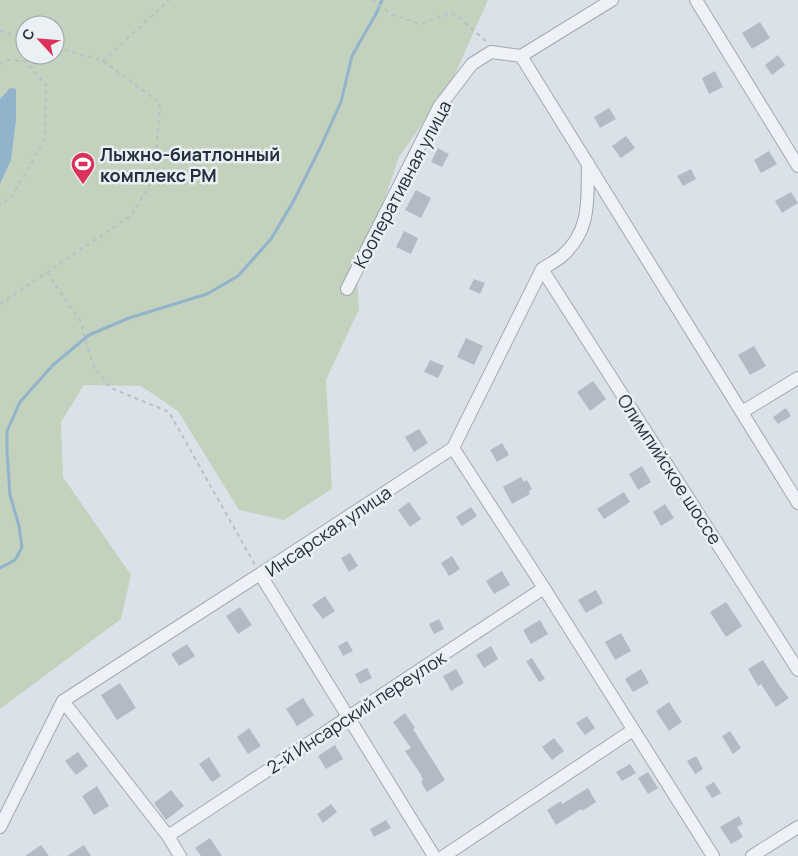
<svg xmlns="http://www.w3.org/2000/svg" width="798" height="856" font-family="Manrope,sans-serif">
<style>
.green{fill:#c3d2bc;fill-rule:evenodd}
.water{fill:#92b3cc}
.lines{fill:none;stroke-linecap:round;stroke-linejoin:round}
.stream{stroke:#92b3cc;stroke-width:3}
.building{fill:#b2bbc5}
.minor-casing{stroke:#a0a8b2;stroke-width:14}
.path{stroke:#b9bfc6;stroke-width:2;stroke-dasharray:4 4;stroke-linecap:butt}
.minor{stroke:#eef1f6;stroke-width:12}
.labels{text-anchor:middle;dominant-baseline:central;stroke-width:5;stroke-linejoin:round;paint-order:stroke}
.poi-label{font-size:18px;font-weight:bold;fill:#24303f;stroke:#ebf0f5;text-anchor:start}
.street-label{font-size:18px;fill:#24303f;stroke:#ebf0f5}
</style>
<rect width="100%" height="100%" fill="#dbe1e8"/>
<path class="green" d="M 0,0 L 488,0 L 452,81 L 399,157 L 357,279 L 359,309 L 326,380 L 332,489 L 284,520 L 239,510 L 178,411 L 141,386 L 84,385 L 61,422 L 63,477 L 131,575 L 121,619 L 0,709 ZM 25,25 L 55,25 L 55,55 L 25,55 Z"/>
<path class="water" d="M 10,88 L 16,89 L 16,120 L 11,160 L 0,184 L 0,99 Z"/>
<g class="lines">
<path class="stream" d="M 0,568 L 15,560 L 22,547 L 19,526 L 10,495 L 7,452 L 7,431 L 20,402 L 53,365 L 89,335 L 129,318 L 207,294 L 238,276 L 271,239 L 293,202 L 321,146 L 341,102 L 352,56 L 377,12 L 382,0"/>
</g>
<path class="building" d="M 760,22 L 770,38 L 752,49 L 742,33 Z
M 778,55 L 785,65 L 772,75 L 765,65 Z
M 715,71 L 723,87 L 709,94 L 702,78 Z
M 609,108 L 616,119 L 600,128 L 594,117 Z
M 626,136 L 635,148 L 621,158 L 612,146 Z
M 438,148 L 449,154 L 442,167 L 431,162 Z
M 769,151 L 777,164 L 761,173 L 754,160 Z
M 691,169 L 696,179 L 683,186 L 677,176 Z
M 416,190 L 431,198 L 421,218 L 405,210 Z
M 791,192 L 798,203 L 782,213 L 775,201 Z
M 404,231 L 418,238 L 411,254 L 396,247 Z
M 474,279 L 485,283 L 480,294 L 469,289 Z
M 466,338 L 483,346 L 474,365 L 457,357 Z
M 754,346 L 766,366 L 750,375 L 738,355 Z
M 430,360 L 444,366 L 438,378 L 424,372 Z
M 593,381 L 606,399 L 590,411 L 577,392 Z
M 786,408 L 791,416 L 778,424 L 773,417 Z
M 419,429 L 428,443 L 414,452 L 405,437 Z
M 502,443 L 509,455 L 497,462 L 490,450 Z
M 642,466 L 651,482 L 638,490 L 629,474 Z
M 521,477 L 524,482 L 527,480 L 532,489 L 529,491 L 530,494 L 512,504 L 503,487 Z
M 624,492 L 630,502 L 604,519 L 597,509 Z
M 409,502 L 421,519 L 410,527 L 398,510 Z
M 665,504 L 674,518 L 661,526 L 653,512 Z
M 471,507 L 477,516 L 462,526 L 456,517 Z
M 350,553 L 358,566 L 349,572 L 341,558 Z
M 452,556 L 460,569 L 449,576 L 441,563 Z
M 502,571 L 510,585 L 494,594 L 486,581 Z
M 596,590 L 603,603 L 586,613 L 578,600 Z
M 325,596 L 335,611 L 323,619 L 312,605 Z
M 726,602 L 742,626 L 726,637 L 710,612 Z
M 240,607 L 252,625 L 238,634 L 226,616 Z
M 439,619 L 444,629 L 434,634 L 429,624 Z
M 540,620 L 548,634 L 531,644 L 523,630 Z
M 621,633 L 631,651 L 615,660 L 605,642 Z
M 347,641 L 353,651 L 343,656 L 338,646 Z
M 187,644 L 195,656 L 179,666 L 171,654 Z
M 491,646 L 498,659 L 484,668 L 476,655 Z
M 532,658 L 545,679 L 539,682 L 526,661 Z
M 763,660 L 779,685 L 789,698 L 776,707 L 761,684 L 758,686 L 748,669 Z
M 367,668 L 372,678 L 360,684 L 355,674 Z
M 456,669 L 464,683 L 451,691 L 443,676 Z
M 641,669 L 649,683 L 633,692 L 625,679 Z
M 120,683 L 136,708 L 117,720 L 101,695 Z
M 303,698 L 314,715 L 297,726 L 286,709 Z
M 669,702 L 682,722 L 669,731 L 656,711 Z
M 405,713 L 415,728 L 413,729 L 445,780 L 427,792 L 421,782 L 423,780 L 421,775 L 405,751 L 411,748 L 393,722 Z
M 587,716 L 595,728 L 585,735 L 576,723 Z
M 249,728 L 261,746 L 248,754 L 237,737 Z
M 730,731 L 741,748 L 733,754 L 722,736 Z
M 554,738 L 564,751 L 552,760 L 542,747 Z
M 335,745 L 343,759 L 326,769 L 318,756 Z
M 78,752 L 88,766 L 76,775 L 65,761 Z
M 696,756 L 703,769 L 695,774 L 687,761 Z
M 209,757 L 221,776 L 212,782 L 199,764 Z
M 630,764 L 636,773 L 622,781 L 616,772 Z
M 648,772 L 658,788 L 648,794 L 638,778 Z
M 714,782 L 721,793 L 712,798 L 705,787 Z
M 97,786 L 109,806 L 94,815 L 82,796 Z
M 588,788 L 596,802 L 582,811 L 581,809 L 556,825 L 547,810 L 561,801 L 562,804 Z
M 171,790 L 184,806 L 166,820 L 154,803 Z
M 331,804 L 337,812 L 323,823 L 317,814 Z
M 739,816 L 743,824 L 737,827 L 743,837 L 731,844 L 720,827 Z
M 386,820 L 391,828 L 374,837 L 370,829 Z
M 210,838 L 222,856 L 201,856 L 195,848 Z
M 41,845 L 49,856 L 25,856 Z
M 84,845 L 91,856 L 67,856 Z"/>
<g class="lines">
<defs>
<path id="minor" d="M 696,0 L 798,166
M 521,56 L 798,503
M 542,269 L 798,670
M 542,269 C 548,265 556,261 562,256 C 592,230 587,198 588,163
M 347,289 L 439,107 L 472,64 L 491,52 L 521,56 L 612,0
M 742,412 L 798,378
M 453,448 L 544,588 L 713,856
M 63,701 L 168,836 L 180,856
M 0,827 L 63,701 L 260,574
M 168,836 L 544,588
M 434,856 L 260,574 L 453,448 L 542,269
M 444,856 L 633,730
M 752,856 L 798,827"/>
</defs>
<use href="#minor" class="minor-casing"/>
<path class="path" d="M 372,0 L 393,15 L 421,24 L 449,13 L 456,15 L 488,43
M 0,31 L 25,38
M 103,61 L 169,0
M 0,64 L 6,60 L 25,61 L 46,85 L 45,139 L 12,196 L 0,205
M 47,272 L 82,324 L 85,340 L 95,369 L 111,388 L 169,412 L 255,565
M 0,304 L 132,215 L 154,177 L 160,103 L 103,61 L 55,47"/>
<use href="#minor" class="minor"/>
</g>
<defs>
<symbol id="stadium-pin" viewBox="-11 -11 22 30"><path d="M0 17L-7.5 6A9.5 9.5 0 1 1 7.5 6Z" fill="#db3259" stroke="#ebf0f5"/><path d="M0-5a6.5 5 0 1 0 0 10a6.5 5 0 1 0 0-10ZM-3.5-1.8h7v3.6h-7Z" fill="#fff"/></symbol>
</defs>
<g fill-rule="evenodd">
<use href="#stadium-pin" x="69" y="150" width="28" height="38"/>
</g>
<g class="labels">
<g class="poi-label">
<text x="100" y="154">Лыжно-биатлонный<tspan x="100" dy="21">комплекс РМ</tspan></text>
</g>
<g class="street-label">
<text transform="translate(402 184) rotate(-62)">Кооперативная улица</text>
<text transform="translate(670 469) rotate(57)">Олимпийское шоссе</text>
<text transform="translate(328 531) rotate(-34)">Инсарская улица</text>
<text transform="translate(356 712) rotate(-33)">2-й Инсарский переулок</text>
</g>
</g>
<g transform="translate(40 40) rotate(296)"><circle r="24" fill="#ebf0f5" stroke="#9ba3ac"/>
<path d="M0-4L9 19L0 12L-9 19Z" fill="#db3259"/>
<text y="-8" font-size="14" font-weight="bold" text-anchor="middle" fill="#24303f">С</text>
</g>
</svg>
